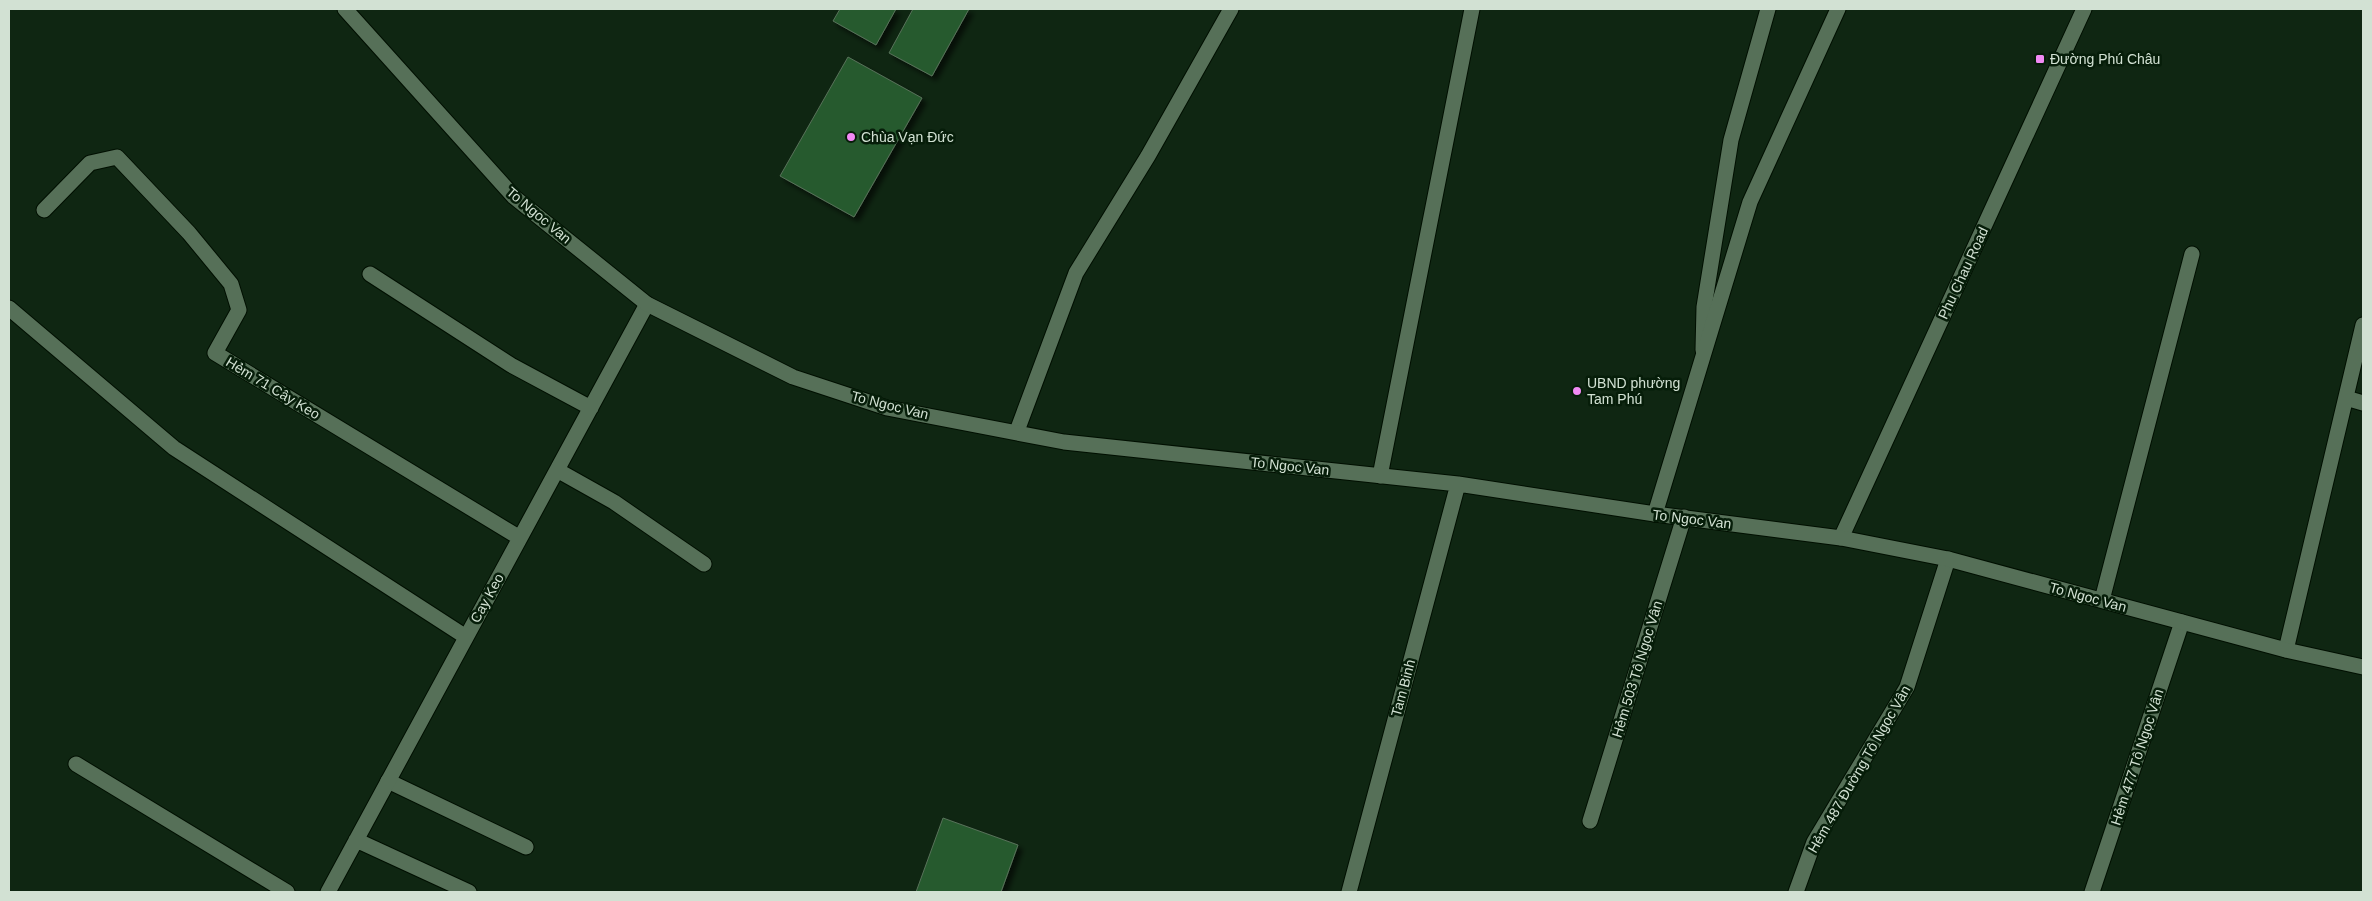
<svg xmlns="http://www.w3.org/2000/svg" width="2372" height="901" font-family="Helvetica,sans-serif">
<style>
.building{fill:#265a2e;stroke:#58725a;filter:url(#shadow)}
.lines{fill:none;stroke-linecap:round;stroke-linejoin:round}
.service-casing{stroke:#000f01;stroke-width:17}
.minor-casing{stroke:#000f01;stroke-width:17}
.tertiary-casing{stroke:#000f01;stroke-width:17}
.secondary-casing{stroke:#000f01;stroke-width:17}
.service{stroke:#567058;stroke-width:15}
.minor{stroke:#567058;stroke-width:15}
.tertiary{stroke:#567058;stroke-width:15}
.secondary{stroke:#567058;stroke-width:15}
.poi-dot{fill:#f18af4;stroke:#061d09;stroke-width:2}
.labels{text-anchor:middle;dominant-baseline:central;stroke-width:5;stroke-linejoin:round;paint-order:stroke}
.poi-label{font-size:14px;fill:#d2e1d3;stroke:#061d09;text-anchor:start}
.street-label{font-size:14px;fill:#d2e1d3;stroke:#061d09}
</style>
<defs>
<filter id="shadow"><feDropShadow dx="4.5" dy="4.5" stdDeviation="2.5" flood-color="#0009"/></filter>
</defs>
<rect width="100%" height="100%" fill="#0f2612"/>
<path class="building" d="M 840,9 L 896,9 L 876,45 L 833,21 Z
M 913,9 L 969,9 L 932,76 L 889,53 Z
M 848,57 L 922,98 L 854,217 L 780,176 Z
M 943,818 L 1018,845 L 1001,892 L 916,892 Z"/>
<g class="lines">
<defs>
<path id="service" d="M 1703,350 L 1704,307 L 1731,140 L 1768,9
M 2346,398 L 2363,403
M 1017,431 L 1076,273 L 1148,156 L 1231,9
M 2102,600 L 2192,254
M 2286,650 L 2363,325
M 76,764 L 287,892
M 388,781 L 526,847
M 1590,821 L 1684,517
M 1796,892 L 1814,842 L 1907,687 L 1948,559
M 2092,892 L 2182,622"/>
<path id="minor" d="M 44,210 L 90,163 L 117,157 L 189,233 L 231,284 L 239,310 L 215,353 L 520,538
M 370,274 L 511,365 L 591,408
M 9,308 L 174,448 L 466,637
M 557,470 L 614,502 L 704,564
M 1380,476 L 1472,9
M 1655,514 L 1750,202 L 1838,9
M 356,840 L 469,892
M 328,892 L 647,304"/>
<path id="tertiary" d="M 1841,538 L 2084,9"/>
<path id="secondary" d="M 345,9 L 514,197 L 647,304 L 793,377 L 887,408 L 1064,442 L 1458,484 L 1655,514 L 1841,538 L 1948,559 L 2286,650 L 2363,667
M 1349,892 L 1458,484"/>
</defs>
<use href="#service" class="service-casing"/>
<use href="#minor" class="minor-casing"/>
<use href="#tertiary" class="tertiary-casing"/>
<use href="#secondary" class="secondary-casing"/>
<use href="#service" class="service"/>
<use href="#minor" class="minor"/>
<use href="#tertiary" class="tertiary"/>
<use href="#secondary" class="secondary"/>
</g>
<g class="poi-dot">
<rect x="2035" y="54" width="10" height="10" rx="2.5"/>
<circle cx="851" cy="137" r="5"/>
<circle cx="1577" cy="391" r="5"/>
</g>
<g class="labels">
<g class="poi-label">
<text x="2050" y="59">Đường Phú Châu</text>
<text x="861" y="137">Chùa Vạn Đức</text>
<text x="1587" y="383">UBND phường<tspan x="1587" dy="16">Tam Phú</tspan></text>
</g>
<g class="street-label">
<text transform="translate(539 215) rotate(40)">To Ngoc Van</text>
<text transform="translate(1963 273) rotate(-65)">Phu Chau Road</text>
<text transform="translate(273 388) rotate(31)">Hẻm 71 Cây Keo</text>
<text transform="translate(890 405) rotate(14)">To Ngoc Van</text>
<text transform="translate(1290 466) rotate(6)">To Ngoc Van</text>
<text transform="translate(1692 519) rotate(7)">To Ngoc Van</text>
<text transform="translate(2088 597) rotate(15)">To Ngoc Van</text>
<text transform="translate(487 598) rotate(-61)">Cay Keo</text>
<text transform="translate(1637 669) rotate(-73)">Hẻm 503 Tô Ngọc Vân</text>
<text transform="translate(1403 688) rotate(-75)">Tam Binh</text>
<text transform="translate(2137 757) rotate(-72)">Hẻm 477 Tô Ngọc Vân</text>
<text transform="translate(1859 769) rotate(-60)">Hẻm 487 Đường Tô Ngọc Vân</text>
</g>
</g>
<rect width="2372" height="901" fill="none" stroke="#d2e1d3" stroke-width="20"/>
</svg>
